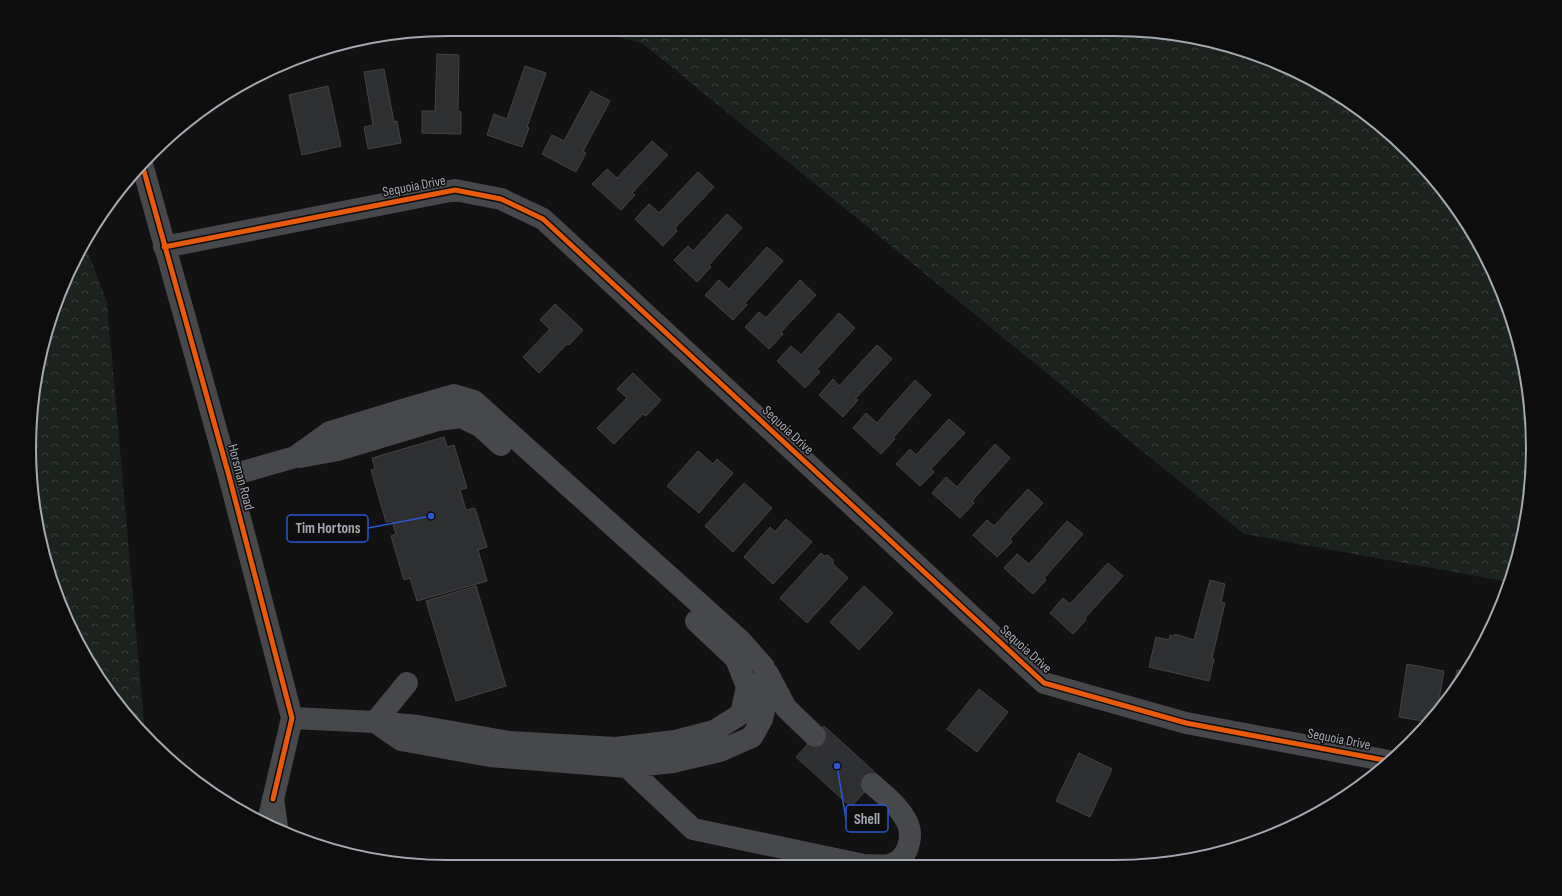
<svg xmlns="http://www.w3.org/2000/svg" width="1562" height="896" font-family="'Sofia Sans Condensed',sans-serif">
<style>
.forest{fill:url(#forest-crowns)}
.building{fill:#2e2f30;stroke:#424346}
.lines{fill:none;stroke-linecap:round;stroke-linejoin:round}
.minor-tunnel{stroke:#2f3033;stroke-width:22;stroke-dasharray:22 11;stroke-linecap:butt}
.minor{stroke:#47484b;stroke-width:22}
.major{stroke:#494b4d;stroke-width:22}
.cycleway-casing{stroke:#0d0d0e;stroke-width:8}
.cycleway{stroke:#e8590c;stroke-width:5}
.labels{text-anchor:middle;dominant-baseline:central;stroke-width:3;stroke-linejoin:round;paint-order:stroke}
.street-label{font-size:14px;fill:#a5aab2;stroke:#0d0d0e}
.rim{fill:none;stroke:#a5aab2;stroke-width:2}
.leader{fill:none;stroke:#2b57d4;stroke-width:1.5}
.callout-dot{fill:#2b57d4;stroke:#0d0d0e;stroke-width:1.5}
.callout{fill:#0d0d0e;stroke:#2b57d4;stroke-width:1.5}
.callout-label{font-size:15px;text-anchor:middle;font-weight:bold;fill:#a5aab2}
</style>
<defs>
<pattern id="forest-crowns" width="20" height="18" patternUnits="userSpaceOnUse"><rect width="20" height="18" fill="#1c221d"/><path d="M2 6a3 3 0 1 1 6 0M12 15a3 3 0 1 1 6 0" fill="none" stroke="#3a3f3b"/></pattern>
</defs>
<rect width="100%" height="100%" fill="#121213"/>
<path class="forest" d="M 1142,30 L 1248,51 L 1347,99 L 1410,152 L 1462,215 L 1501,287 L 1525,366 L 1533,448 L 1525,530 L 1509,582 L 1244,534 L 642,43 L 598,32 Z
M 84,242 L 107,302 L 145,734 L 116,703 L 85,657 L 51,583 L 37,530 L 29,448 L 43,339 L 72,263 Z"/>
<path class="building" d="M 437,54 L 459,55 L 458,111 L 461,112 L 461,134 L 422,133 L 422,111 L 435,111 Z
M 525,66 L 546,73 L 527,127 L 529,128 L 522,147 L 487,135 L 494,114 L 507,119 Z
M 384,69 L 394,122 L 397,121 L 401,143 L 368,149 L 364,127 L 373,125 L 364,72 Z
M 328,86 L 341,146 L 302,155 L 289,95 Z
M 591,91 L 610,101 L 583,151 L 586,153 L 576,172 L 542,154 L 552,135 L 564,141 Z
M 652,141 L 668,155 L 632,193 L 635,195 L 621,210 L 592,184 L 607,169 L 617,178 Z
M 698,172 L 714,187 L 675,228 L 677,231 L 663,246 L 635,219 L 649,204 L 659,213 Z
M 727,214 L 742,228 L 709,265 L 711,267 L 697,282 L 674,260 L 688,246 L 693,251 Z
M 767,247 L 783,261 L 745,303 L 747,305 L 733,320 L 705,295 L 719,280 L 729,289 Z
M 800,280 L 816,295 L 781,332 L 783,334 L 769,349 L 745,327 L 759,312 L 766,318 Z
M 555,304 L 583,330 L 569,345 L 567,344 L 539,373 L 523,357 L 550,329 L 540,320 Z
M 839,313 L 855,328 L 817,369 L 820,372 L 805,388 L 777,361 L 791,346 L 801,355 Z
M 877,345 L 892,359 L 855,399 L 858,400 L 843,417 L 819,395 L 833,379 L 839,386 Z
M 633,373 L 661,400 L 646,416 L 643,414 L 614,444 L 597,428 L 627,398 L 617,389 Z
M 915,380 L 931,395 L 893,438 L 895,439 L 881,454 L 853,428 L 866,413 L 877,423 Z
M 949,419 L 965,433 L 931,469 L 934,472 L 920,486 L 896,464 L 910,449 L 916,455 Z
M 444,437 L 447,447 L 454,445 L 467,488 L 460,490 L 466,510 L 475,508 L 487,547 L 478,550 L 487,581 L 417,601 L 410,578 L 404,580 L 391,536 L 396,534 L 392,521 L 386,522 L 371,470 L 375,469 L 372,458 Z
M 995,444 L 1010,458 L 972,501 L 974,503 L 960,518 L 932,493 L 946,477 L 957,487 Z
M 698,451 L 713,464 L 717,459 L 733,473 L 699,513 L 667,486 Z
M 744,483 L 772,508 L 733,552 L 705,526 Z
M 1028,489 L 1043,503 L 1010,539 L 1012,542 L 997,557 L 973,535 L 987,520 L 994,526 Z
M 786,519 L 812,542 L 773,584 L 744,557 L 770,527 L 775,532 Z
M 1067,521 L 1083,534 L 1044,578 L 1046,580 L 1033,594 L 1004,568 L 1017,554 L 1029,564 Z
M 821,553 L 824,556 L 828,555 L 833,560 L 833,564 L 848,578 L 807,623 L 780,598 Z
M 1108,563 L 1123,576 L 1085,618 L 1086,620 L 1073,634 L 1050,613 L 1063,598 L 1070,604 Z
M 1210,580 L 1225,584 L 1221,602 L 1225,603 L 1212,658 L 1214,659 L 1209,681 L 1149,667 L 1156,637 L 1169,640 L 1170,635 L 1174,636 L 1175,634 L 1194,640 Z
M 476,586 L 506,686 L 456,701 L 426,601 Z
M 864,586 L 893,613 L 859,650 L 830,622 Z
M 1407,664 L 1444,671 L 1437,711 L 1429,722 L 1399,717 Z
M 1457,670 L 1467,672 L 1463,681 L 1452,693 Z
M 979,689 L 1008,712 L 977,752 L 947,729 Z
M 824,726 L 879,776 L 851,807 L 796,757 Z
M 1079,753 L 1112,769 L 1090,817 L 1056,801 Z"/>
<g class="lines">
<path class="minor-tunnel" d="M 815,736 L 872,784"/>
<path class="minor" d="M 142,164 L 229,476 L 292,718 L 269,817
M 164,247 L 455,190 L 501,199 L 543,219 L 1044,683 L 1186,723 L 1389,761
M 300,457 L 338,450 L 438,420 L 461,417 L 481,427 L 501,445
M 229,476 L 295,457 L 330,432 L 409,408 L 454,395 L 474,401 L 741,641 L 764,667 L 768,694 L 762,719 L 752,737 L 720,751 L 673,762 L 627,767 L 490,756 L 401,740 L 375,722 L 407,683
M 768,674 L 786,708 L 815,736
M 292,718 L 375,722 L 418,726 L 509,742 L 616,748 L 675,741 L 714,731 L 741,714 L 747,687 L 736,659 L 696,621
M 627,767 L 693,829 L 864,865 C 873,865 884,867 892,864 C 908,858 914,837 907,822 C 899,806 885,795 872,784"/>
<path class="major" d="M 273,799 L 277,827"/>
<defs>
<path id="cycleway" d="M 142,164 L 229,476 L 292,718 L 273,799
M 164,247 L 455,190 L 501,199 L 543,219 L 1044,683 L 1186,723 L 1389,761"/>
</defs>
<use href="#cycleway" class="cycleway-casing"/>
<use href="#cycleway" class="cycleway"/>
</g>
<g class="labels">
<g class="street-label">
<text transform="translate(414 186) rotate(-11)">Sequoia Drive</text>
<text transform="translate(788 430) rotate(43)">Sequoia Drive</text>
<text transform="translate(241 477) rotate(75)">Horsman Road</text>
<text transform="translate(1026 649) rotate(42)">Sequoia Drive</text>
<text transform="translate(1339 739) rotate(11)">Sequoia Drive</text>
</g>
</g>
<path d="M0 0H1562V896H0ZM448 36H1114A412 412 0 0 1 1526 448V448A412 412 0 0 1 1114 860H448A412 412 0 0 1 36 448V448A412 412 0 0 1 448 36Z" fill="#0d0d0e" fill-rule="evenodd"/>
<path class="rim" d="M448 36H1114A412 412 0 0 1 1526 448V448A412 412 0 0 1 1114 860H448A412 412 0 0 1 36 448V448A412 412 0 0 1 448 36Z"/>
<path class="leader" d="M431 516L368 528M837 766L846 819"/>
<g class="callout-dot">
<circle cx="431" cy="516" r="4"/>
<circle cx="837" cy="766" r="4"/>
</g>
<g class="callout">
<rect x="287" y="515" width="81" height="27" rx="4"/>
<rect x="846" y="805" width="42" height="27" rx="4"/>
</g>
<g class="callout-label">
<text x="328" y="533">Tim Hortons</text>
<text x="867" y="824">Shell</text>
</g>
</svg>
